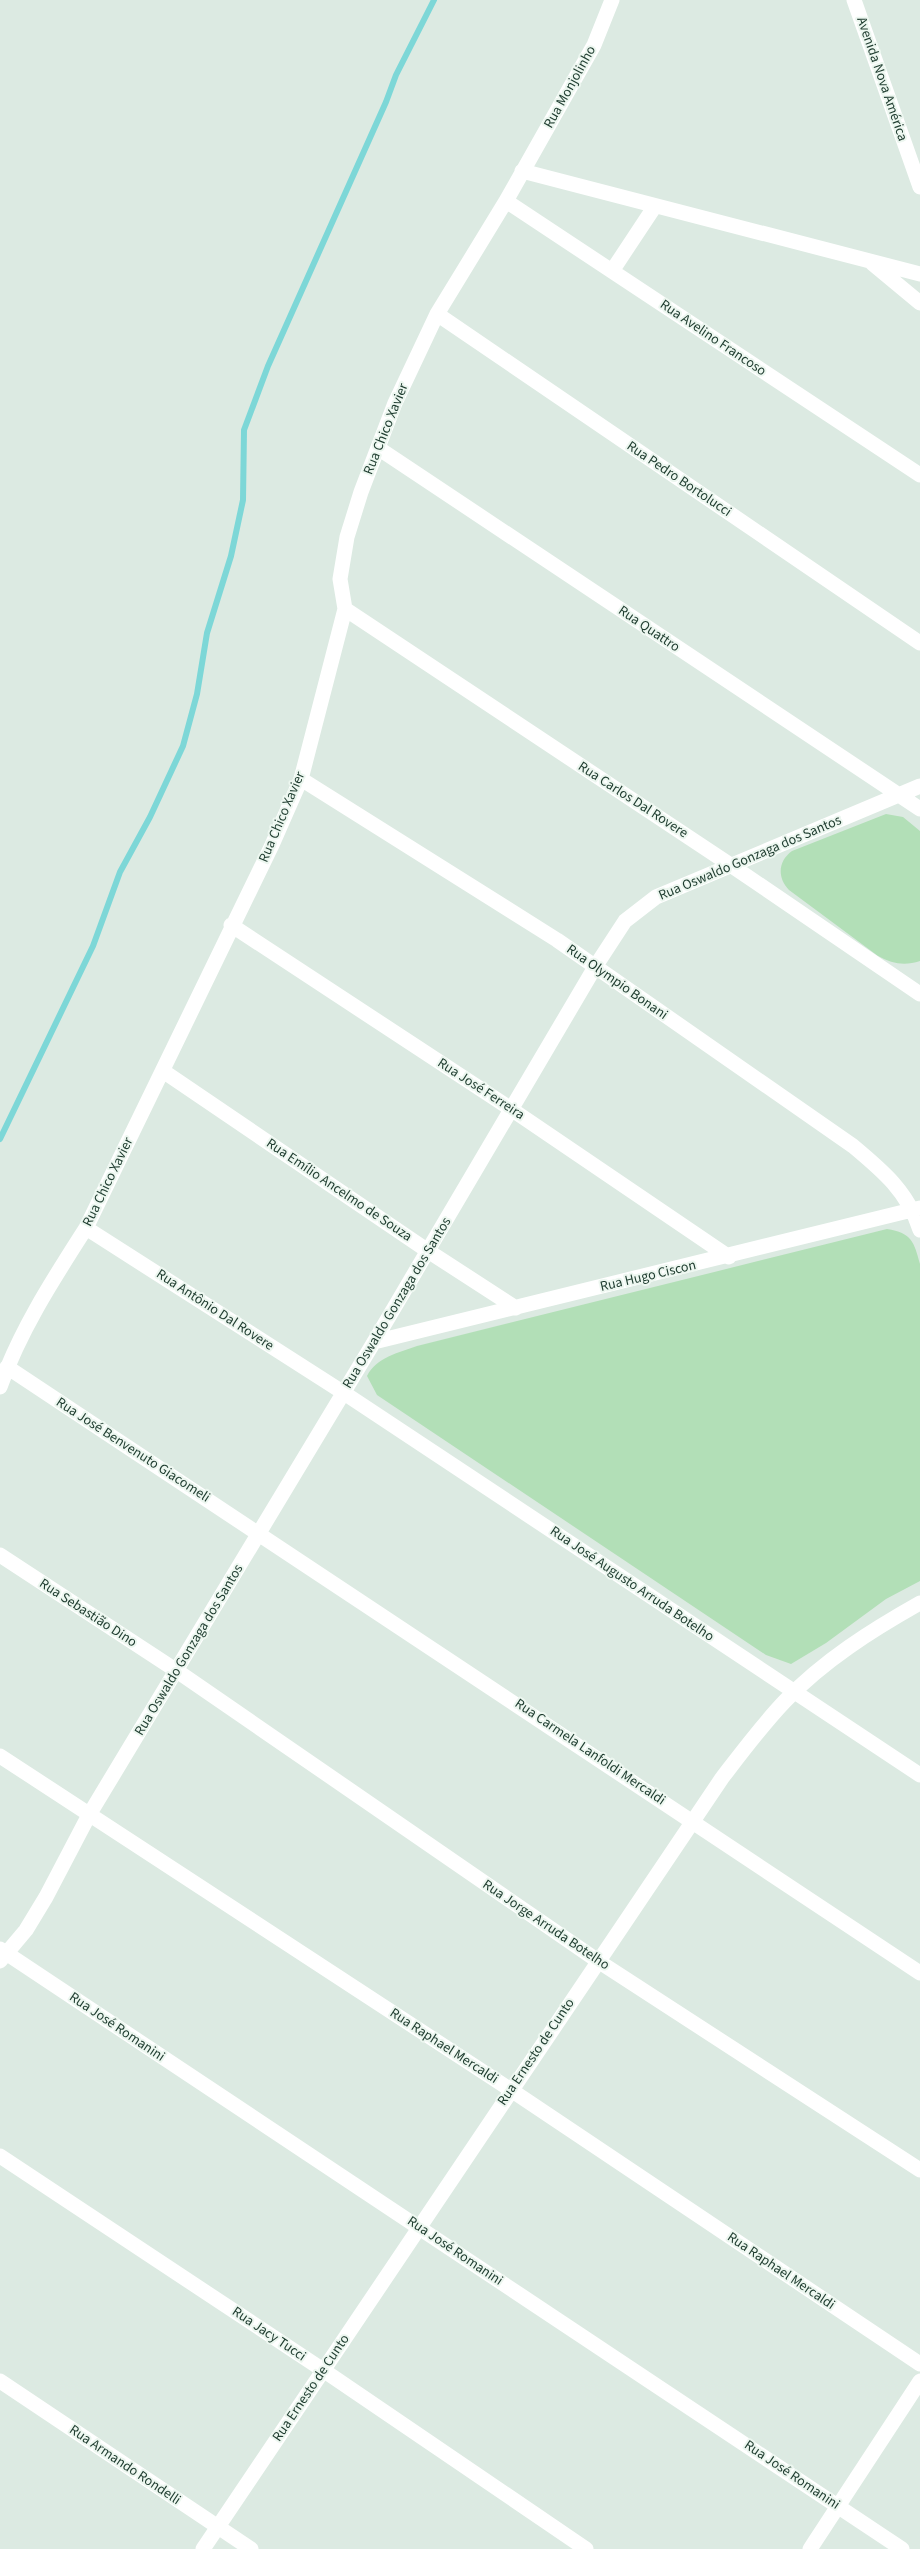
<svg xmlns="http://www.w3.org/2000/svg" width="920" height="2549" font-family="'Source Sans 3',sans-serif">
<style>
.green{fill:#b2dfb7}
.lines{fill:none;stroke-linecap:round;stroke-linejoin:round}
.stream{stroke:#7dd7d7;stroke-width:6}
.minor{stroke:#fff;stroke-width:15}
.tertiary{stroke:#fff;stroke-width:15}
.labels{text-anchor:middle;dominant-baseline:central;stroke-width:4;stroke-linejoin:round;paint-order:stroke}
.street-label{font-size:14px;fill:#1d3b2e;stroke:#edf7f0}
</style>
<rect width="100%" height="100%" fill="#dceae2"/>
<path class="green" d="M 886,814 L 903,817 L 920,831 L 920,961 C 905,966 892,964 878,956 L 789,890 C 777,878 778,861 792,851 Z
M 887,1229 C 912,1233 914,1242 920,1264 L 920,1581 L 886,1599 L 826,1643 L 791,1664 L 766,1655 L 377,1395 L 367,1376 C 377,1357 398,1353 417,1346 Z"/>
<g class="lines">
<path class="stream" d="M 0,1139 L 93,946 L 120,872 L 150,817 L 183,746 L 197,694 L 207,633 L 231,556 L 243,500 L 244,430 L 268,366 L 386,102 L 396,75 L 434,0"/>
<path class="minor" d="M 522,171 L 920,274
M 506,201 L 920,475
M 873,264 L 920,303
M 612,271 L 655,206
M 437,314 L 920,643
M 378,448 L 920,809
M 345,609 L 732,866 L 920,994
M 301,779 L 557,940 L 853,1146 C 883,1171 908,1192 920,1230
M 231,925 L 511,1109 L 729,1257
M 163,1071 L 428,1251 L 516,1308
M 86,1228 L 344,1393 L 920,1775
M 374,1342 L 920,1208
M 7,1367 L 920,1973
M 0,1387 C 20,1330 54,1278 86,1228 L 272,845 L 301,779 L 345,609 L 340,579 L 347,537 L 361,492 L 395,403 L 437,314 L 506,201 L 594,45 L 612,0
M 0,1555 L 177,1671 L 598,1961 L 920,2170
M 0,1756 L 511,2090 L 920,2364
M 0,1949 L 902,2549
M 0,1961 L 26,1930 L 46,1897 L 89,1815 L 374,1342 L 595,967 L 625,921 L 656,897 L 920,786
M 0,2156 L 323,2370 L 586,2549
M 0,2381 L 251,2549
M 203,2549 L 722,1778 C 742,1752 762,1725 785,1701 C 823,1661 872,1630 920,1603
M 810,2549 L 920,2381"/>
<path class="tertiary" d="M 854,0 L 920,187"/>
</g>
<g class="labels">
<g class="street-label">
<text transform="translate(882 79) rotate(71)">Avenida Nova América</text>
<text transform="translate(570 87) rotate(-61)">Rua Monjolinho</text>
<text transform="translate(713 338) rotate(34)">Rua Avelino Francoso</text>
<text transform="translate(386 429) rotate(-68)">Rua Chico Xavier</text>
<text transform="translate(679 479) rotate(34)">Rua Pedro Bortolucci</text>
<text transform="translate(649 629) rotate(34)">Rua Quattro</text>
<text transform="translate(633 800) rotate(33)">Rua Carlos Dal Rovere</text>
<text transform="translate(282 817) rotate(-67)">Rua Chico Xavier</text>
<text transform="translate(750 858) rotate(-23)">Rua Oswaldo Gonzaga dos Santos</text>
<text transform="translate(617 982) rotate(35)">Rua Olympio Bonani</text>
<text transform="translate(481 1089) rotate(33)">Rua José Ferreira</text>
<text transform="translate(108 1182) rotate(-64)">Rua Chico Xavier</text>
<text transform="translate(339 1190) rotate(34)">Rua Emílio Ancelmo de Souza</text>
<text transform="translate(648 1276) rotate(-13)">Rua Hugo Ciscon</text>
<text transform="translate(397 1303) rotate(-59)">Rua Oswaldo Gonzaga dos Santos</text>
<text transform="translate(215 1310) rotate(33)">Rua Antônio Dal Rovere</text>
<text transform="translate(133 1450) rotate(33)">Rua José Benvenuto Giacomeli</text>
<text transform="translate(632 1584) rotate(34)">Rua José Augusto Arruda Botelho</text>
<text transform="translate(88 1613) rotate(33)">Rua Sebastião Dino</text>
<text transform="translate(189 1650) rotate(-59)">Rua Oswaldo Gonzaga dos Santos</text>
<text transform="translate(590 1752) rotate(34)">Rua Carmela Lanfoldi Mercaldi</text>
<text transform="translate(546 1925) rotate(34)">Rua Jorge Arruda Botelho</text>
<text transform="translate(117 2027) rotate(34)">Rua José Romanini</text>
<text transform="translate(444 2046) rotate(33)">Rua Raphael Mercaldi</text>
<text transform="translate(536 2052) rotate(-56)">Rua Ernesto de Cunto</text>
<text transform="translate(455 2251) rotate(34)">Rua José Romanini</text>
<text transform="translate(781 2271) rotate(34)">Rua Raphael Mercaldi</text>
<text transform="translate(269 2334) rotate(34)">Rua Jacy Tucci</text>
<text transform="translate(311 2388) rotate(-56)">Rua Ernesto de Cunto</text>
<text transform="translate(125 2465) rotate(34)">Rua Armando Rondelli</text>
<text transform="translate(792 2475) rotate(34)">Rua José Romanini</text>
</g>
</g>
</svg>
